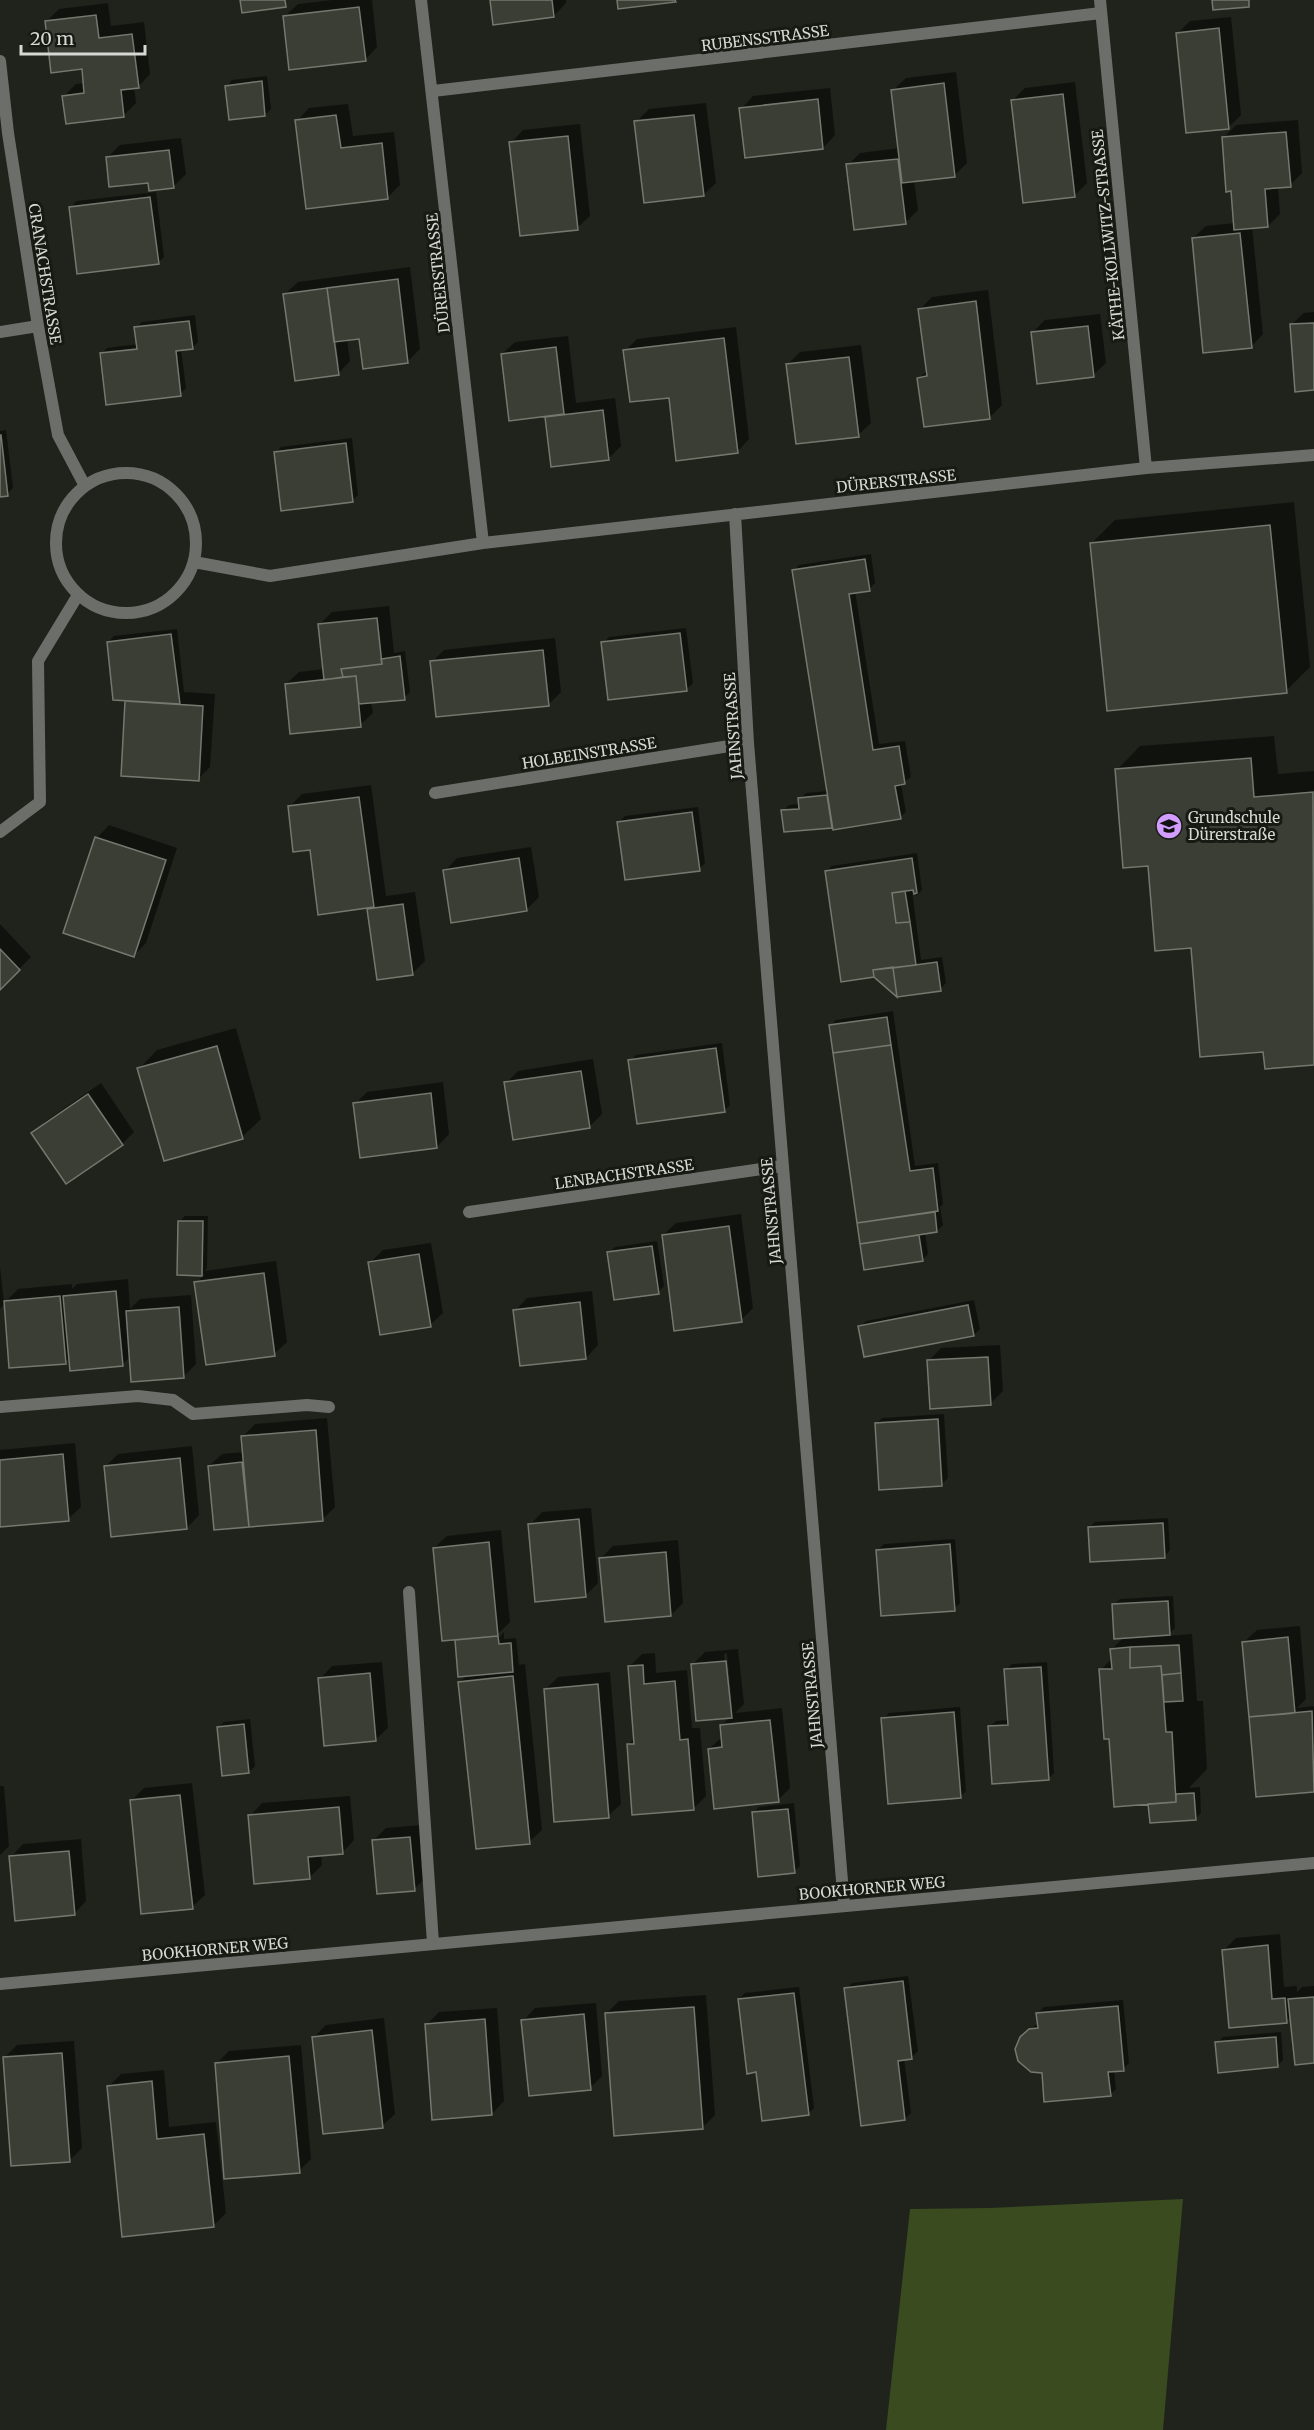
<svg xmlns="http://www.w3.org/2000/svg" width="1314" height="2430" font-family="Merriweather,serif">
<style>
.green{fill:#394b1f}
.shadow{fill:#0007;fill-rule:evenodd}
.building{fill:#3a3e35;stroke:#74796f;stroke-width:1.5}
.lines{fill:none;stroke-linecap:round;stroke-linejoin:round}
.street{stroke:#6c6e69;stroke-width:12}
.labels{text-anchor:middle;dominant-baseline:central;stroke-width:6;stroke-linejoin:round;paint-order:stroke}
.street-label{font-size:15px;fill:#d6d9d3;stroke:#161a12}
.poi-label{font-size:15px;fill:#d6d9d3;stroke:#161a12;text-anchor:start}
</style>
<rect width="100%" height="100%" fill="#1f231b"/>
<path class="green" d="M 1183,2199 L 1163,2430 L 886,2430 L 910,2209 L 990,2208 Z"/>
<path class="shadow" d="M 332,0 L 372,0 L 377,47 L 365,60 L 285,16 L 298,4 Z
M 492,0 L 566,0 L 566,3 L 554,16 Z
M 108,3 L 111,26 L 144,22 L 150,74 L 138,87 L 134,87 L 136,103 L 123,116 L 64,96 L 76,84 L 85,83 L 83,68 L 46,22 L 59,9 Z
M 1231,17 L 1241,115 L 1229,127 L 1177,34 L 1190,21 Z
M 956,72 L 967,163 L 954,176 L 914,180 L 918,210 L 905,223 L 848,165 L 860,153 L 900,148 L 893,90 L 906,78 Z
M 267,76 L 271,109 L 265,115 L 227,86 L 232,80 Z
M 1075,82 L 1087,183 L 1075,195 L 1013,100 L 1025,88 Z
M 830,88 L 835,135 L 823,148 L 741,109 L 753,96 Z
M 706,103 L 716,183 L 703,195 L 636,122 L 649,109 Z
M 348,104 L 353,136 L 394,132 L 400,185 L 387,198 L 297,121 L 309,108 Z
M 1298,120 L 1302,173 L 1290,185 L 1278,186 L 1280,214 L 1268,226 L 1252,227 L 1263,334 L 1251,347 L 1193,238 L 1206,226 L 1235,223 L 1233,190 L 1224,137 L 1236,125 Z
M 580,124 L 590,216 L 577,228 L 511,143 L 523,130 Z
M 181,138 L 186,174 L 173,187 L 150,181 L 107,158 L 120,145 Z
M 156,192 L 164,257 L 158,263 L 71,207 L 76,201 Z
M 410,267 L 420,349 L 407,362 L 360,337 L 347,339 L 350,361 L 338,374 L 285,294 L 298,282 ZM 335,334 L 339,365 L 336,365 L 332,335 Z
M 988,290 L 1002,405 L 990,417 L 919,378 L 928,370 L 920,309 L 932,297 Z
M 1314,312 L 1314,389 L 1291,325 L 1304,313 Z
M 1100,314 L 1106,363 L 1093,375 L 1032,333 L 1045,320 Z
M 195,315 L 198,342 L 192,348 L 181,349 L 186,388 L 180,394 L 101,354 L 107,348 L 138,344 L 136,328 L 142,322 Z
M 736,327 L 749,439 L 737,452 L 670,396 L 625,351 L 637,339 Z
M 568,336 L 576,403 L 615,398 L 621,446 L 609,458 L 552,465 L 546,415 L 502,354 L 515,342 Z
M 861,345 L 871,423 L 858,435 L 788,364 L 800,352 Z
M 6,430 L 13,488 L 7,494 L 0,495 L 0,431 Z
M 352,438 L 358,495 L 352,501 L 275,453 L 281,447 Z
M 1294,502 L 1310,667 L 1286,691 L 1092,543 L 1115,520 Z
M 871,554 L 875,583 L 869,589 L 855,591 L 879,744 L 905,741 L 911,777 L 901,784 L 906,812 L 900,817 L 785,830 L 783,811 L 789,805 L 800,804 L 800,799 L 806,793 L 828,791 L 794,571 L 799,565 Z
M 389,606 L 394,653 L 405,651 L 410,692 L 404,698 L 371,701 L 373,713 L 360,725 L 286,684 L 299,672 L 324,669 L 319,625 L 332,612 Z
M 686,628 L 693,683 L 687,689 L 603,643 L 609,637 Z
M 177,629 L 184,692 L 215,694 L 210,767 L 198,779 L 127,702 L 130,699 L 108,642 L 114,636 Z
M 555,638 L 561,692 L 548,705 L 432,662 L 444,650 Z
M 1274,736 L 1278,774 L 1314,771 L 1314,1064 L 1266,1068 L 1265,1050 L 1192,946 L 1150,864 L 1117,770 L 1140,746 Z
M 371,785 L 386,896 L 415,892 L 425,961 L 412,974 L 378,978 L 368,907 L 311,848 L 289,807 L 302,794 Z
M 698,807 L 705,863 L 699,869 L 619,822 L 625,816 Z
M 109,825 L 177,848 L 146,943 L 133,956 L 97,838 Z
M 531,847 L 539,897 L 527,909 L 445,871 L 457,858 Z
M 917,853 L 922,890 L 916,896 L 913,883 L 911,883 L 921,960 L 942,957 L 946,983 L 940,989 L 898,995 L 826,871 L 832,866 Z
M 0,924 L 31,957 L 0,988 Z
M 893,1011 L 915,1166 L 938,1163 L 943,1204 L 940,1207 L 943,1225 L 937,1231 L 925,1233 L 928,1254 L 922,1260 L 866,1268 L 830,1026 L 836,1020 Z
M 236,1028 L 261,1119 L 242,1137 L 139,1069 L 157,1050 Z
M 722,1043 L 730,1105 L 724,1111 L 630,1061 L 636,1055 Z
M 593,1059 L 602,1114 L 589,1127 L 506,1083 L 518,1071 Z
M 443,1082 L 449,1134 L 437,1147 L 355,1104 L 367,1092 Z
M 101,1083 L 134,1132 L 122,1144 L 33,1133 L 46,1121 Z
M 741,1214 L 753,1308 L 741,1320 L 663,1235 L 676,1223 Z
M 185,1216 L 208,1216 L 207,1268 L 205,1271 L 276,1261 L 287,1342 L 274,1354 L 196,1283 L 205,1274 L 178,1274 L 179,1222 Z
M 657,1241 L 664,1286 L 658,1292 L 609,1253 L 615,1247 Z
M 431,1243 L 443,1313 L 430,1325 L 370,1263 L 383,1250 Z
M 0,1266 L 4,1303 L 18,1289 L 72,1284 L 72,1289 L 77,1284 L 128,1279 L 130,1309 L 140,1299 L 191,1295 L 196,1364 L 183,1377 L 131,1356 L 122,1365 L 70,1357 L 65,1362 L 5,1303 L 0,1309 Z
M 592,1291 L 598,1345 L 586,1358 L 515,1311 L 527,1298 Z
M 974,1300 L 980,1329 L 974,1335 L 860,1327 L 866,1321 Z
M 1000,1345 L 1003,1391 L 990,1404 L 929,1361 L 941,1348 Z
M 944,1414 L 948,1478 L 942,1484 L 876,1424 L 882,1418 Z
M 327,1418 L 335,1507 L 323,1519 L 215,1529 L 209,1466 L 222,1454 L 244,1452 L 243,1436 L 255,1424 Z
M 75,1443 L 81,1507 L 68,1519 L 0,1526 L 0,1450 Z
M 192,1446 L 199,1515 L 187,1528 L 105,1467 L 118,1454 Z
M 591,1508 L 598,1583 L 585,1596 L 530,1525 L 542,1512 Z
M 1168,1518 L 1170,1550 L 1165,1556 L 1089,1528 L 1095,1522 Z
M 501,1530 L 510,1622 L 492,1640 L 494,1642 L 504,1632 L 504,1639 L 516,1638 L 519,1665 L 525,1664 L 542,1830 L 529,1842 L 460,1682 L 467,1675 L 456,1640 L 459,1638 L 434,1548 L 447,1536 Z
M 955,1539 L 960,1603 L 954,1609 L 878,1550 L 884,1544 Z
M 678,1540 L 683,1603 L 671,1615 L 601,1558 L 613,1546 Z
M 1173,1596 L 1175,1628 L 1167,1636 L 1192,1634 L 1197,1701 L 1203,1701 L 1207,1769 L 1189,1788 L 1200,1787 L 1201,1813 L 1195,1819 L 1150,1803 L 1111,1737 L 1101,1670 L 1112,1658 L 1112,1649 L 1124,1637 L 1114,1605 L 1120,1599 Z
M 1300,1626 L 1306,1699 L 1297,1708 L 1314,1706 L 1314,1790 L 1257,1795 L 1244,1642 L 1257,1630 Z
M 738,1649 L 744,1704 L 735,1713 L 782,1708 L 790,1788 L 778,1800 L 709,1749 L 722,1737 L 722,1725 L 731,1716 L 692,1665 L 705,1652 ZM 727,1653 L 732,1707 L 729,1707 L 724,1654 Z
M 655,1653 L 656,1673 L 687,1670 L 692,1728 L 700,1728 L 706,1796 L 694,1808 L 628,1745 L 635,1738 L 629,1667 L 642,1654 Z
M 382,1662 L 388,1728 L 375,1740 L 320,1679 L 332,1666 Z
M 1047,1662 L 1054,1773 L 1048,1779 L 990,1727 L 996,1721 L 1009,1720 L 1006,1670 L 1012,1664 Z
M 610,1672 L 621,1804 L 608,1816 L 546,1689 L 558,1677 Z
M 960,1707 L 966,1791 L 960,1797 L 883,1719 L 889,1713 Z
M 250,1719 L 255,1766 L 249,1772 L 218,1728 L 224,1722 Z
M 192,1783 L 205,1895 L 192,1907 L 131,1801 L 144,1788 Z
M 0,1786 L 4,1786 L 9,1846 L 0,1855 Z
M 350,1796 L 354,1840 L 342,1853 L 321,1854 L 322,1865 L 309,1878 L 250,1816 L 262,1803 Z
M 794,1803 L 800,1866 L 794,1872 L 753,1813 L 759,1807 Z
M 422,1825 L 427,1877 L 414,1889 L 373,1841 L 386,1828 Z
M 81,1839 L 86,1901 L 74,1914 L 11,1857 L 23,1844 Z
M 1280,1934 L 1284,1987 L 1297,1986 L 1297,1992 L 1302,1987 L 1314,1986 L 1314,2062 L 1292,2016 L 1286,2021 L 1224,1950 L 1236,1938 Z
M 908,1976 L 918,2051 L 912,2057 L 904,2058 L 911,2113 L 905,2119 L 846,1989 L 852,1983 Z
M 799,1987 L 814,2108 L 808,2114 L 758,2071 L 739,1999 L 745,1993 Z
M 706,1995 L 715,2115 L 702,2128 L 606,2014 L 619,2001 Z
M 1123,2000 L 1129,2063 L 1123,2069 L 1114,2070 L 1116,2089 L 1110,2095 L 1043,2071 L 1027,2031 L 1039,2023 L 1038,2013 L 1044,2007 Z
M 596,2003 L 602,2076 L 590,2088 L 523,2021 L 535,2008 Z
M 497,2008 L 504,2101 L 492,2114 L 426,2025 L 439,2012 Z
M 384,2018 L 395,2114 L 382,2126 L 314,2037 L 326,2025 Z
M 1281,2032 L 1283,2060 L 1277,2066 L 1217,2043 L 1223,2037 Z
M 74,2041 L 82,2148 L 70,2160 L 4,2058 L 17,2045 Z
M 301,2045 L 311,2159 L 299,2171 L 216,2064 L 229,2051 Z
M 164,2070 L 169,2127 L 216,2122 L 226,2213 L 213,2226 L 108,2087 L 121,2074 Z"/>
<path class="building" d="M 240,0 L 285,0 L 286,7 L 242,13 Z
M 490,0 L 552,0 L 554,17 L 493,25 Z
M 617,0 L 675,0 L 676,2 L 618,9 Z
M 1212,0 L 1249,0 L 1249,7 L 1213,10 Z
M 359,7 L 366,61 L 289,70 L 283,16 Z
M 96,15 L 99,38 L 132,34 L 139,88 L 121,90 L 124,117 L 66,124 L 62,96 L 84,93 L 82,69 L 51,73 L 45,21 Z
M 1219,28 L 1229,129 L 1186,133 L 1176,33 Z
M 262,81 L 265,116 L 229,120 L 225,86 Z
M 944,83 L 955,177 L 902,183 L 891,90 Z
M 1063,94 L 1075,197 L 1023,203 L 1011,100 Z
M 818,99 L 823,149 L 745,158 L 739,108 Z
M 336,115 L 341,148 L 382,143 L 388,199 L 306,209 L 295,120 Z
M 694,115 L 704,196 L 644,203 L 634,121 Z
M 1286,132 L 1291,187 L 1265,189 L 1268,227 L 1234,230 L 1231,191 L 1226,192 L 1222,137 Z
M 568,136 L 578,230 L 520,236 L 509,142 Z
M 169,150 L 174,188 L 149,191 L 148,183 L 109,187 L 106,157 Z
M 898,159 L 906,224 L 854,230 L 846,164 Z
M 150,197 L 159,264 L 77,274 L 69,207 Z
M 1240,233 L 1252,348 L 1203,353 L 1192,238 Z
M 398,279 L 408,363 L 363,369 L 359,339 L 334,342 L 327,288 Z
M 327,288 L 339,375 L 295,381 L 283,294 Z
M 976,301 L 990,419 L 924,427 L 917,378 L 927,376 L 918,309 Z
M 189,321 L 193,349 L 176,351 L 181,396 L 106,405 L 100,353 L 137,349 L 134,327 Z
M 1314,323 L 1314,390 L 1295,392 L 1290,324 Z
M 1088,326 L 1094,377 L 1037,384 L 1031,332 Z
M 724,338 L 738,453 L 676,461 L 669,398 L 630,402 L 623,350 Z
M 556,347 L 564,414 L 509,421 L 501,354 Z
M 849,357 L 859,437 L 796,444 L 786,364 Z
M 603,410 L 609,460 L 551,467 L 545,417 Z
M 1,435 L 8,496 L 0,497 L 0,435 Z
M 346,443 L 353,502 L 281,511 L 274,452 Z
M 1270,525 L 1287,693 L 1107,711 L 1090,543 Z
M 865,559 L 870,591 L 849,594 L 873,750 L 899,746 L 905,784 L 895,786 L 901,819 L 833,830 L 792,570 Z
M 377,618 L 382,664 L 341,669 L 343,677 L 324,680 L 318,624 Z
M 680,633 L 687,691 L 608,700 L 601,642 Z
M 171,634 L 180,704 L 113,700 L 107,642 Z
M 543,650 L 549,706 L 436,717 L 430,661 Z
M 400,656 L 405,700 L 359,704 L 356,676 L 343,677 L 341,669 L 382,664 L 381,659 Z
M 356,676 L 361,727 L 290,734 L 285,684 Z
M 125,701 L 203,706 L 199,781 L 121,776 Z
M 1251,758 L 1254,797 L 1313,792 L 1314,1065 L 1265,1069 L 1263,1052 L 1200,1057 L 1191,948 L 1155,951 L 1148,866 L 1123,868 L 1115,769 Z
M 827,795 L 832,828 L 784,832 L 781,810 L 799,809 L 798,798 Z
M 359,797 L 374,907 L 318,915 L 310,850 L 293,852 L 288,806 Z
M 692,812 L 700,871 L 625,880 L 617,822 Z
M 95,837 L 166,860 L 134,957 L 63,933 Z
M 519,858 L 527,911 L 451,923 L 443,870 Z
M 912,858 L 917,893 L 914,894 L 913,890 L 892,893 L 896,923 L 910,922 L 916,965 L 873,970 L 874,977 L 841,982 L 825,871 Z
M 905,891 L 910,922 L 896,923 L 892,893 Z
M 403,904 L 413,975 L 377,980 L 367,909 Z
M 0,949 L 20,970 L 0,990 Z
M 937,962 L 941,991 L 897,997 L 893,968 Z
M 893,967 L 893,968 L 897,997 L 874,977 L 873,970 Z
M 887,1017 L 891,1045 L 833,1053 L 829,1025 Z
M 891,1045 L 910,1171 L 933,1168 L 938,1211 L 857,1223 L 833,1053 Z
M 217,1046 L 243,1139 L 164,1161 L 137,1068 Z
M 716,1048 L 725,1112 L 637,1124 L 628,1060 Z
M 581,1071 L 590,1128 L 513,1140 L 504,1082 Z
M 431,1093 L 437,1148 L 360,1158 L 353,1103 Z
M 88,1094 L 123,1145 L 66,1184 L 31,1133 Z
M 935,1212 L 937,1232 L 860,1244 L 857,1223 Z
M 178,1221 L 203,1221 L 202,1276 L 177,1275 Z
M 729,1226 L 742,1322 L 674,1331 L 662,1235 Z
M 919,1235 L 923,1261 L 864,1270 L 860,1244 Z
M 652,1246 L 659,1294 L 614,1300 L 607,1252 Z
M 419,1254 L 431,1327 L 380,1335 L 368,1262 Z
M 264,1273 L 275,1356 L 206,1365 L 194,1282 Z
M 116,1291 L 123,1366 L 70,1371 L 63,1296 Z
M 60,1296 L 66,1364 L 9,1368 L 4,1301 Z
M 580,1302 L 586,1359 L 520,1366 L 513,1310 Z
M 968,1305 L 974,1336 L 864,1357 L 858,1326 Z
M 179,1307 L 184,1378 L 131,1382 L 126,1311 Z
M 988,1357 L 991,1405 L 930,1409 L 927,1360 Z
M 938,1419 L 942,1486 L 879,1490 L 875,1423 Z
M 316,1430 L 323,1521 L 249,1527 L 241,1436 Z
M 63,1454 L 69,1521 L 0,1527 L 0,1460 Z
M 180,1458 L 187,1529 L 111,1537 L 104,1466 Z
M 242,1462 L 249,1527 L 214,1530 L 208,1466 Z
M 579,1519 L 586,1597 L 535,1602 L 528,1524 Z
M 1163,1523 L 1165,1558 L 1090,1562 L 1088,1527 Z
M 489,1542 L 498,1636 L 442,1641 L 433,1548 Z
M 950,1544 L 955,1611 L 881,1616 L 876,1550 Z
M 666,1552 L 671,1616 L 605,1622 L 599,1558 Z
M 1168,1601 L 1170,1635 L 1114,1639 L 1112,1604 Z
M 498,1636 L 499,1644 L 511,1643 L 513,1672 L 458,1677 L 455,1640 Z
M 1288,1637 L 1295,1713 L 1249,1717 L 1242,1642 Z
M 1179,1645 L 1181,1673 L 1162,1675 L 1161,1666 L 1130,1668 L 1130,1647 Z
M 1130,1647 L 1130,1668 L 1161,1666 L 1166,1732 L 1172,1732 L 1176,1802 L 1114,1807 L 1109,1739 L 1104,1739 L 1099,1669 L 1112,1669 L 1110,1649 Z
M 726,1661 L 732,1718 L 696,1721 L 691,1664 Z
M 643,1665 L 644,1684 L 675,1681 L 680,1740 L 688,1739 L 694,1810 L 632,1815 L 627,1744 L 634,1744 L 628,1666 Z
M 1041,1667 L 1049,1780 L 992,1784 L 988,1726 L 1008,1725 L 1004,1669 Z
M 370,1673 L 376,1741 L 324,1746 L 318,1678 Z
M 1181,1673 L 1183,1701 L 1164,1702 L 1162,1675 Z
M 513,1676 L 530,1844 L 476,1849 L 458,1682 Z
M 598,1684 L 609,1818 L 554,1822 L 544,1689 Z
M 1312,1711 L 1314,1792 L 1256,1797 L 1249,1717 Z
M 954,1712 L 961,1798 L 888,1804 L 881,1718 Z
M 770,1720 L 779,1802 L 714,1809 L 708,1749 L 722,1747 L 720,1725 Z
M 244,1724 L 249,1773 L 222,1776 L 217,1727 Z
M 1194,1793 L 1196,1820 L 1150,1823 L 1148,1804 L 1176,1802 L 1176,1794 Z
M 180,1795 L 193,1909 L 141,1914 L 130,1800 Z
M 339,1807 L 343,1854 L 308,1857 L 310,1879 L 254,1884 L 248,1815 Z
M 788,1809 L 795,1873 L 758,1877 L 752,1812 Z
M 410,1837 L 415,1891 L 377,1894 L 372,1840 Z
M 69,1851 L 75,1915 L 15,1921 L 9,1856 Z
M 1268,1945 L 1272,1999 L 1285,1998 L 1287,2023 L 1229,2028 L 1222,1950 Z
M 903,1981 L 912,2059 L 898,2061 L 905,2120 L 861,2126 L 844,1988 Z
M 794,1993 L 809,2115 L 762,2121 L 756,2072 L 747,2074 L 738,1999 Z
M 1314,1997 L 1314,2063 L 1295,2065 L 1288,1999 Z
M 1118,2006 L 1124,2071 L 1108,2072 L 1111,2096 L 1044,2102 L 1042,2073 L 1031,2072 L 1025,2067 L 1018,2061 L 1015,2049 L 1020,2037 L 1029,2029 L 1038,2028 L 1036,2013 Z
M 694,2007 L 703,2129 L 614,2136 L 605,2013 Z
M 584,2014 L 591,2090 L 529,2096 L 521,2020 Z
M 485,2019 L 492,2115 L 432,2120 L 425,2024 Z
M 372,2030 L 383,2128 L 323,2134 L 312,2037 Z
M 1276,2037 L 1278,2067 L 1218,2073 L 1215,2042 Z
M 62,2053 L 70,2162 L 11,2166 L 3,2057 Z
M 289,2056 L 300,2173 L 224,2179 L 215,2063 Z
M 152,2081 L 157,2139 L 204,2134 L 214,2227 L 122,2237 L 107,2086 Z"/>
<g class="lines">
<path class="street" d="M 421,0 L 483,543 L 1146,468 L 1314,455
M 1100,0 L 1146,468
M 0,61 L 8,133 L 38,326 L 58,435 L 85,486
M 433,91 L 1101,13
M 0,332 L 38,326
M56 543a70 70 0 1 1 140 0a70 70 0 1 1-140 0Z
M 735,514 L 748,743 L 844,1905
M 194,562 L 270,576 L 483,543
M 435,793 L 748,743
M 0,832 L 40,802 L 38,661 L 78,595
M 469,1212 L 782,1166
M 0,1407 L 138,1396 L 173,1400 L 193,1414 L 307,1405 L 329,1407
M 409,1592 L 433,1943
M 0,1984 L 1314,1863"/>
</g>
<defs>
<symbol id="school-disc" viewBox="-11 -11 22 22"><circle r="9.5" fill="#d19dfe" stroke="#161a12"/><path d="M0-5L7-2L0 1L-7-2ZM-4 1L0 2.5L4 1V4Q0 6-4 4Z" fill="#111"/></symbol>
</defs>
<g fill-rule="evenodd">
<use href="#school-disc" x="1154" y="811" width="30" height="30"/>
</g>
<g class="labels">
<g class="street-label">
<text transform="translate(765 38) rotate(-7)">RUBENSSTRASSE</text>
<text transform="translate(1108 235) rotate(-96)">KÄTHE-KOLLWITZ-STRASSE</text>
<text transform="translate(438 273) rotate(-96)">DÜRERSTRASSE</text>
<text transform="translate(45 274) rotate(81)">CRANACHSTRASSE</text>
<text transform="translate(896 481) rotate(-6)">DÜRERSTRASSE</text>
<text transform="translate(733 726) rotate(-94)">JAHNSTRASSE</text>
<text transform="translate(589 753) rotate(-9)">HOLBEINSTRASSE</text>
<text transform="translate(624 1174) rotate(-8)">LENBACHSTRASSE</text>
<text transform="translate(771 1211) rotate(-95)">JAHNSTRASSE</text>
<text transform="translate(812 1695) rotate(-95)">JAHNSTRASSE</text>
<text transform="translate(872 1888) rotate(-5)">BOOKHORNER WEG</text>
<text transform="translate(215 1949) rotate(-5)">BOOKHORNER WEG</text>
</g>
<g class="poi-label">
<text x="1188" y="817">Grundschule<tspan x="1188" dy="17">Dürerstraße</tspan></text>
</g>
</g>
<path d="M21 45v9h124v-9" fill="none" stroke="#d6d9d3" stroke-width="3"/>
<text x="30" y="45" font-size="18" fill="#d6d9d3" stroke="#161a12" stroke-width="4.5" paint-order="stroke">20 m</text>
</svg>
